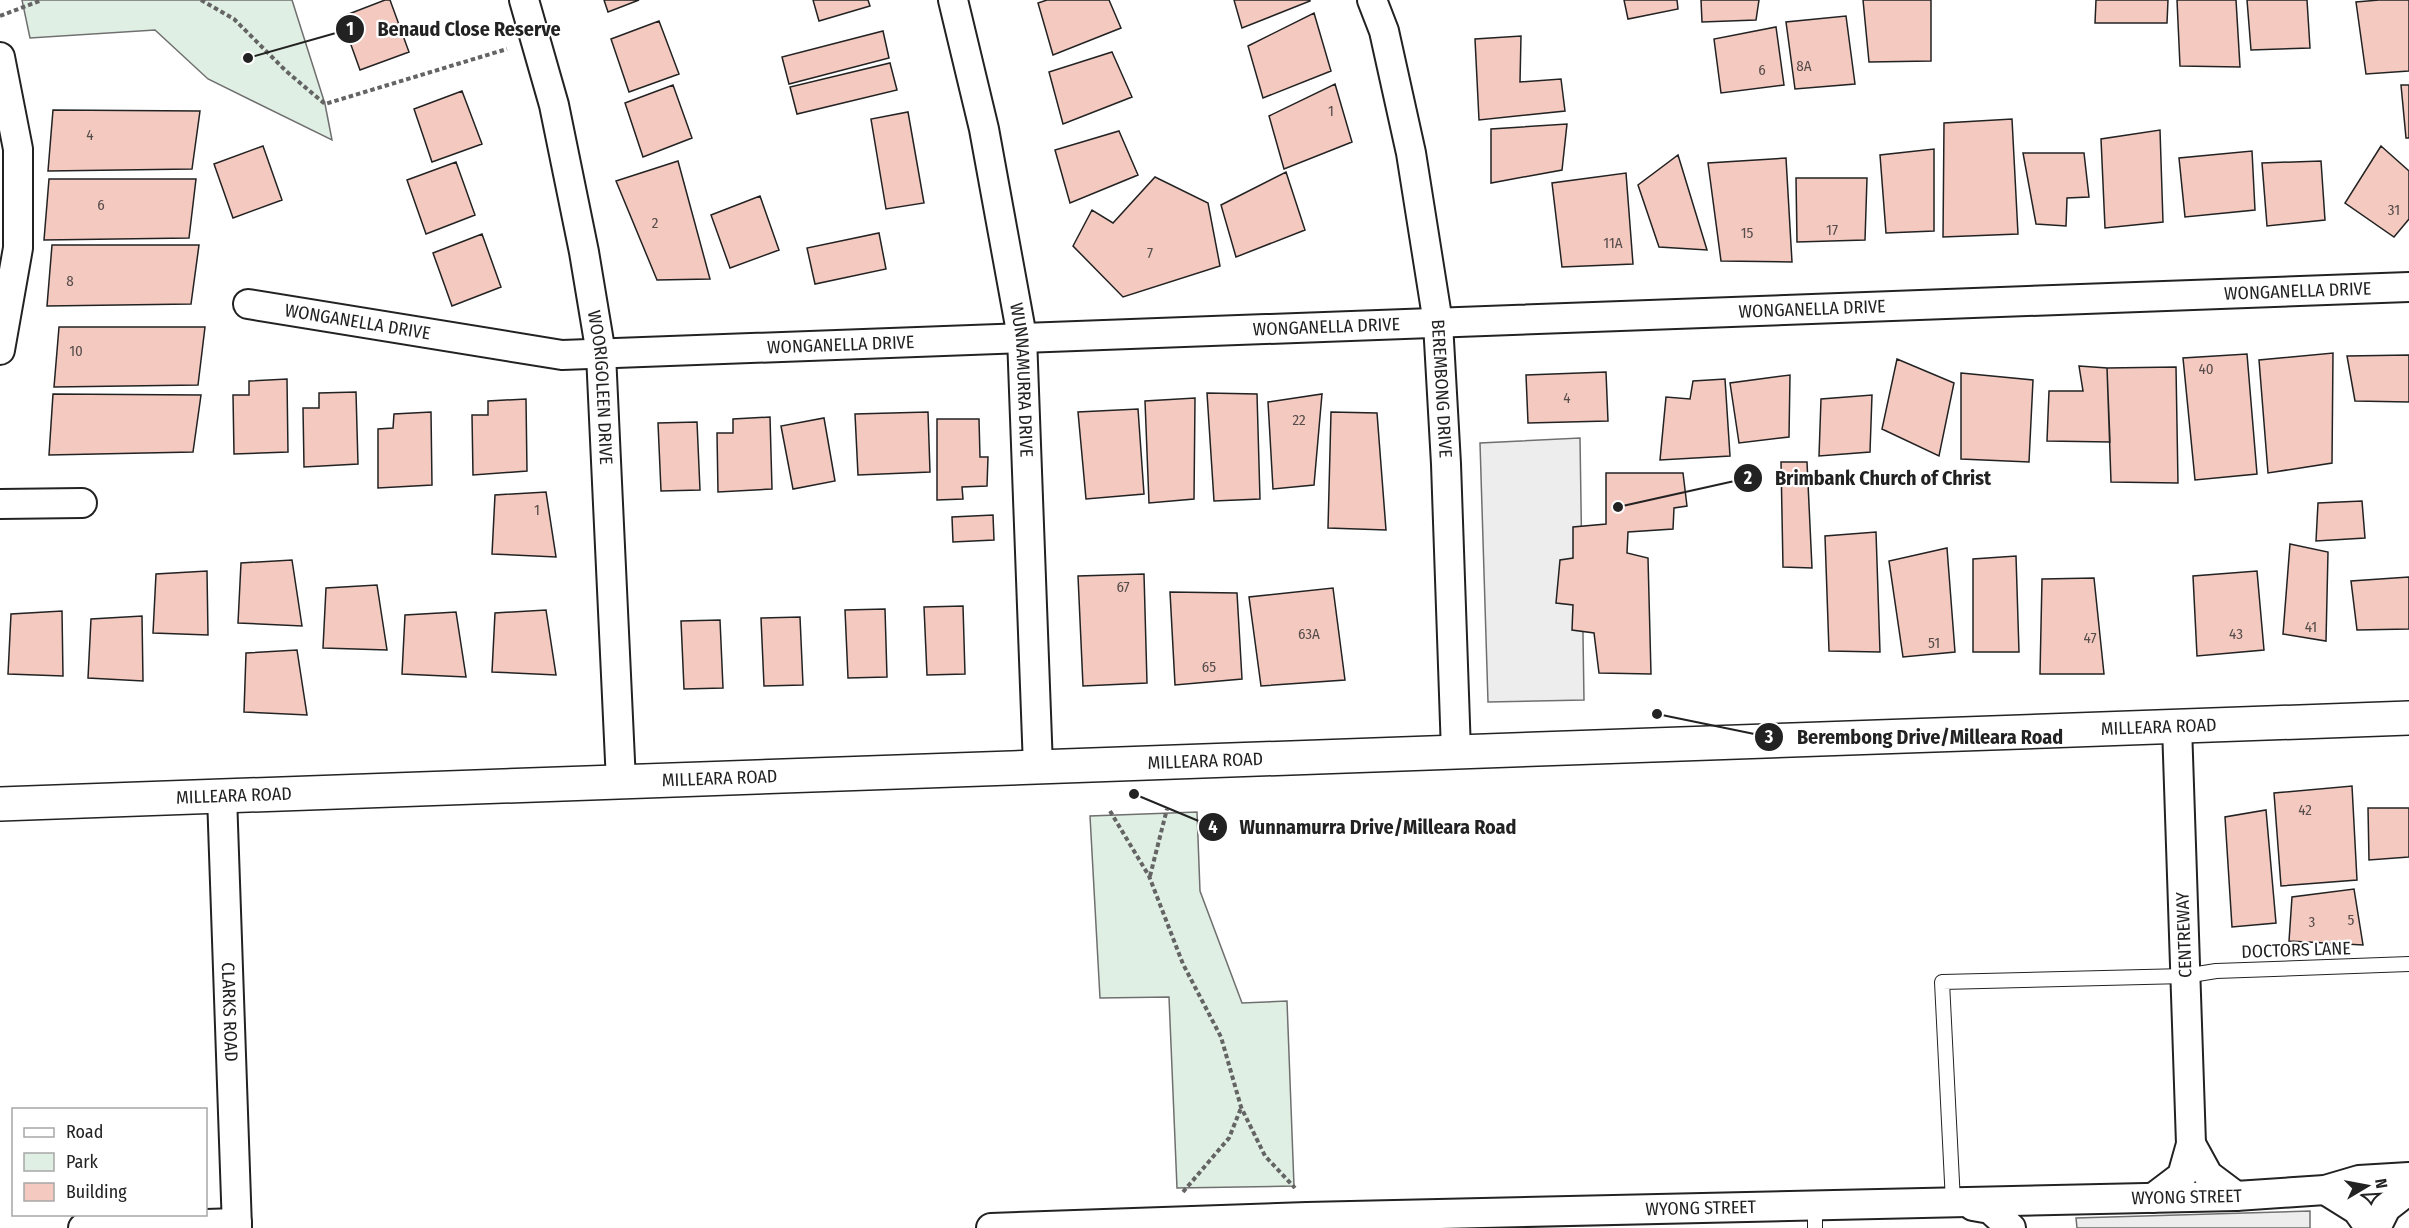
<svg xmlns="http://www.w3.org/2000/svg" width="2409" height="1228" font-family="'Fira Sans Condensed',sans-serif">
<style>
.green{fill:#e0efe3;stroke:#6f6f6f;stroke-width:1.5}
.parking{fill:#ededed;stroke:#6f6f6f;stroke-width:1.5}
.building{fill:#f3c9c0;stroke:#222;stroke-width:1.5}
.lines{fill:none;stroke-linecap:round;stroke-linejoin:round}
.service-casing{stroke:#222;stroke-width:16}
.minor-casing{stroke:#222;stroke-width:32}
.secondary-casing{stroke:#222;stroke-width:36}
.path{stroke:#646464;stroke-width:4;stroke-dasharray:4.5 3;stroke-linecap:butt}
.service{stroke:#fff;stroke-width:14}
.minor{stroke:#fff;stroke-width:28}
.secondary{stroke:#fff;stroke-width:33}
.labels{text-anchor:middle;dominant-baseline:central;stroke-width:4.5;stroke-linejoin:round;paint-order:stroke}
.number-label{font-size:15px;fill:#564c4a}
.street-label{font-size:18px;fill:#222;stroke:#fff}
.leader{fill:none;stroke:#222;stroke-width:2}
.callout-dot{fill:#222;stroke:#fff;stroke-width:2}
.mark-label{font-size:18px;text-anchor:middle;font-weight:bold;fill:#fff}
.callout-label{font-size:20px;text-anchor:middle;font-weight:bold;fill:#222;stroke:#fff;stroke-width:4.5;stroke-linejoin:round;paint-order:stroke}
</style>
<rect width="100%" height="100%" fill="#fff"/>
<path class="green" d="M 22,0 L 292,0 L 325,104 L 332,140 L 208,79 L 155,30 L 30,38 Z
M 1197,812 L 1200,891 L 1242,1003 L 1287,1001 L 1294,1186 L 1177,1188 L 1169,997 L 1100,998 L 1090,816 Z"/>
<path class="parking" d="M 1580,438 L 1584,700 L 1488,702 L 1480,443 Z
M 2310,1211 L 2310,1228 L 2077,1228 L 2076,1218 Z"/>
<path class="building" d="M 385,0 L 390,0 L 409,52 L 360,70 L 341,17 Z
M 604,0 L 639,0 L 608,12 Z
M 813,0 L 868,0 L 870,6 L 819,21 Z
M 1047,0 L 1109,0 L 1121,28 L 1053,55 L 1038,3 Z
M 1234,0 L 1310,0 L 1310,1 L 1242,28 Z
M 1624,0 L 1677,0 L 1678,9 L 1628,19 Z
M 1701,0 L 1759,0 L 1756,20 L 1702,22 Z
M 1863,0 L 1931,0 L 1931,61 L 1869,62 Z
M 2096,0 L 2168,0 L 2167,23 L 2095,23 Z
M 2177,0 L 2236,0 L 2240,67 L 2180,66 Z
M 2247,0 L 2307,0 L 2310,48 L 2251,50 Z
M 2379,0 L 2409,0 L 2409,71 L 2366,74 L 2356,2 Z
M 1314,13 L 1331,71 L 1263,98 L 1248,46 Z
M 1846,16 L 1855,84 L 1795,89 L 1786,22 Z
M 659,21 L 679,74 L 629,92 L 611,39 Z
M 1776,27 L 1784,85 L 1721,93 L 1714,39 Z
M 883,31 L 889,58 L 789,84 L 782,57 Z
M 1521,36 L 1520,82 L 1561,79 L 1565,111 L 1479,120 L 1475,39 Z
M 1112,52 L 1132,97 L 1063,124 L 1049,72 Z
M 890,63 L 897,90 L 797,114 L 790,87 Z
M 1335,84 L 1352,142 L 1284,169 L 1269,116 Z
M 673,85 L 692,138 L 643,157 L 625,103 Z
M 2401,85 L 2409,85 L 2409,138 L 2406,138 Z
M 462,91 L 482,144 L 432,162 L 414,109 Z
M 53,110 L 200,111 L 192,169 L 48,171 Z
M 908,112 L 924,203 L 886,209 L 871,119 Z
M 2012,119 L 2018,234 L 1943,237 L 1944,123 Z
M 1567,124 L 1562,170 L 1491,183 L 1491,129 Z
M 2160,130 L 2163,222 L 2105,228 L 2101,139 Z
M 1119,131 L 1138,175 L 1070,203 L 1055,150 Z
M 263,146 L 282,200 L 233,218 L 214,164 Z
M 2381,146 L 2409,171 L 2409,219 L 2394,237 L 2345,203 Z
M 1934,149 L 1934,231 L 1886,233 L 1880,155 Z
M 2252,151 L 2255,210 L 2185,217 L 2179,158 Z
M 2023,153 L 2084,153 L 2089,197 L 2067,198 L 2066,226 L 2036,224 Z
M 1678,155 L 1707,250 L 1659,247 L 1638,185 Z
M 1786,158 L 1792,262 L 1721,261 L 1708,163 Z
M 678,161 L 710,279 L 657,280 L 616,181 Z
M 2321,161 L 2325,220 L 2267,226 L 2262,163 Z
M 456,162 L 475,215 L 426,234 L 407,180 Z
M 1286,172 L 1305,230 L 1236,257 L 1221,205 Z
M 1626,173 L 1633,264 L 1562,267 L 1552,183 Z
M 1155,177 L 1208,203 L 1220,266 L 1123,297 L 1073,246 L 1092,210 L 1113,223 Z
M 1796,178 L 1867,178 L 1865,240 L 1797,242 Z
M 49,179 L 196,179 L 189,238 L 44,240 Z
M 760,196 L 779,250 L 730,268 L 711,215 Z
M 879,233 L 886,269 L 815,284 L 807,248 Z
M 482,234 L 501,287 L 452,306 L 433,253 Z
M 52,245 L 199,245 L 191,304 L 47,306 Z
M 59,327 L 205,327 L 198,385 L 54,387 Z
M 2333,353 L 2332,463 L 2268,473 L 2259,360 Z
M 2247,354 L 2257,474 L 2195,480 L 2183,358 Z
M 2409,355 L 2409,402 L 2355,401 L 2347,356 Z
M 1897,359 L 1954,383 L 1939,456 L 1882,429 Z
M 2079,366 L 2107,368 L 2110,442 L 2047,441 L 2049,391 L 2083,391 Z
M 2176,367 L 2178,483 L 2111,482 L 2107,368 Z
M 1606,372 L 1608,421 L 1528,423 L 1526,375 Z
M 1961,373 L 2033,380 L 2029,462 L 1961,459 Z
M 1790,375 L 1789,437 L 1739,443 L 1730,383 Z
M 287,379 L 288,452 L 234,454 L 233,395 L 249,395 L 249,381 Z
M 1725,379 L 1730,456 L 1660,460 L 1666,397 L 1690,399 L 1693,381 Z
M 356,392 L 358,464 L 304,467 L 303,408 L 319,408 L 319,393 Z
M 1207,393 L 1257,394 L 1260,499 L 1214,501 Z
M 53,394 L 201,395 L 193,452 L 49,455 Z
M 1322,394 L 1314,485 L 1273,489 L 1268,402 Z
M 1872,395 L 1870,452 L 1819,456 L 1821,399 Z
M 1195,398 L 1194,499 L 1149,503 L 1145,401 Z
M 526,399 L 527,471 L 473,475 L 472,415 L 488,415 L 488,401 Z
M 1138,409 L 1144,494 L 1086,499 L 1078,412 Z
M 431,412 L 432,485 L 378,488 L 378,429 L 393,428 L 394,414 Z
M 928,412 L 930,472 L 858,475 L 855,414 Z
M 1331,412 L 1377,413 L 1386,530 L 1328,528 Z
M 770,417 L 772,489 L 718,492 L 717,433 L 733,433 L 733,419 Z
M 824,418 L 835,481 L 793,489 L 781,426 Z
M 937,419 L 979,419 L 980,457 L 988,457 L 987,486 L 962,487 L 963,499 L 937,500 Z
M 697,422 L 700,490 L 661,491 L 658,423 Z
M 1781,462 L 1807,462 L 1812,568 L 1783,567 Z
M 1606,473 L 1683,473 L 1687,506 L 1674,508 L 1673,529 L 1628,532 L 1627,553 L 1648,558 L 1651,674 L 1599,673 L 1594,633 L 1572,630 L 1573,605 L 1556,603 L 1560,560 L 1573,558 L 1573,527 L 1606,524 Z
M 546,492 L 556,557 L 492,554 L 495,495 Z
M 2362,501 L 2365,538 L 2316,541 L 2318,503 Z
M 993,515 L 994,540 L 953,542 L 952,517 Z
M 1876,532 L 1880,652 L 1829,651 L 1825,536 Z
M 2290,544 L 2328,552 L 2326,641 L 2283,634 Z
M 1947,548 L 1955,652 L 1903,657 L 1889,561 Z
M 2016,556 L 2019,652 L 1973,652 L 1973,559 Z
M 292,560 L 302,626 L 238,623 L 241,563 Z
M 207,571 L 208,635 L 153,633 L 156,574 Z
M 2257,571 L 2264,650 L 2197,656 L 2193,576 Z
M 1144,574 L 1147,683 L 1083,686 L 1078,576 Z
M 2409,577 L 2409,629 L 2357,630 L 2351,581 Z
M 2094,578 L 2104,674 L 2040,674 L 2042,579 Z
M 377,585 L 387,650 L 323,648 L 326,588 Z
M 1333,588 L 1345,680 L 1261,686 L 1249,597 Z
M 1170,592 L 1237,593 L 1242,679 L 1175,685 Z
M 963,606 L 965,674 L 927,675 L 924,607 Z
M 885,609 L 887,677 L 848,678 L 845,610 Z
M 546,610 L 556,675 L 492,672 L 495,613 Z
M 62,611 L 63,676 L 8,674 L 11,614 Z
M 456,612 L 466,677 L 402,674 L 405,615 Z
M 142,616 L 143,681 L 88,678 L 91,619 Z
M 800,617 L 803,685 L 764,686 L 761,618 Z
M 720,620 L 723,688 L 684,689 L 681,621 Z
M 297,650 L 307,715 L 244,712 L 246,653 Z
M 2352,786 L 2357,880 L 2281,886 L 2274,793 Z
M 2368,808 L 2409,808 L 2409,857 L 2369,860 Z
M 2266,810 L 2276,923 L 2232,927 L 2225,817 Z
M 2354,889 L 2363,945 L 2289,941 L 2292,897 Z"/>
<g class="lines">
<defs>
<path id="service" d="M 1953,1202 L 1942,982 L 2185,976 L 2216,971 L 2409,964
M 1815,1208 L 1815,1228"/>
<g id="minor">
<path id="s1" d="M 524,0 L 554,105 L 584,252 L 601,354 L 621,782"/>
<path id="s2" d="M 953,0 L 984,129 L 1022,337 L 1038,767"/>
<path id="s3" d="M 1372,0 L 1384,31 L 1411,153 L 1438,323 L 1446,464 L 1456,752"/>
<path d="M 0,57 L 18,149 L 18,248 L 0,350"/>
<path id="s4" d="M 248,304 L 562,355 L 2409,287"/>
<path d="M 0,504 L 82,503"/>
<path id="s5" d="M 222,796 L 237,1228"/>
<path d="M 2191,1144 L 2208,1175 L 2236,1196"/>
<path d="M 2325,1190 L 2357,1210 L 2370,1228"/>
<path d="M 2153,1198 L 2182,1176 L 2191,1144 L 2177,726"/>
<path d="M 1973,1206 L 1990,1209 L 2011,1228"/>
<path d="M 83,1228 L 237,1223"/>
<path id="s6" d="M 991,1228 L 1307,1217 L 2236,1196 L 2325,1190 L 2359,1180 L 2409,1177"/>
<path d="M 2376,1228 L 2386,1208 L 2409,1190"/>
</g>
<g id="secondary">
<path id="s7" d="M 0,804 L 2409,718"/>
</g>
</defs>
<use href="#service" class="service-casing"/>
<use href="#minor" class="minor-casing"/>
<use href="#secondary" class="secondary-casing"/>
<path class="path" d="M 201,0 L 234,19 L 286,71 L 325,104 L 507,49
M 0,16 L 42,0
M 1110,811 L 1149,876 L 1183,964 L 1221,1037 L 1241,1107 L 1265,1156 L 1295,1188
M 1150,876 L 1167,809
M 1183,1192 L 1229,1138 L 1241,1108"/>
<use href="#service" class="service"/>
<use href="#minor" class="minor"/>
<use href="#secondary" class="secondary"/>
</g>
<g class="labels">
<g class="number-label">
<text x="1804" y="66">8A</text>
<text x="1762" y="70">6</text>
<text x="1331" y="111">1</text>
<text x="90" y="135">4</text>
<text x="101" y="205">6</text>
<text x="2394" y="210">31</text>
<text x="655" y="223">2</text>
<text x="1832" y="230">17</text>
<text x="1747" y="233">15</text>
<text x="1613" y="243">11A</text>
<text x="1150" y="253">7</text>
<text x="70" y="281">8</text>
<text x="76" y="351">10</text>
<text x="2206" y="369">40</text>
<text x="1567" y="398">4</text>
<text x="1299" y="420">22</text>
<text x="537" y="510">1</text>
<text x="1123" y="587">67</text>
<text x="2311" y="627">41</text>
<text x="1309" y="634">63A</text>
<text x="2236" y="634">43</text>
<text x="2090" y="638">47</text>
<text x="1934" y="643">51</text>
<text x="1209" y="667">65</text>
<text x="2305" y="810">42</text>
<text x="2351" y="920">5</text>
<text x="2312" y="922">3</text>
</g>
<g class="street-label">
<text stroke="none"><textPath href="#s4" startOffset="2055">WONGANELLA DRIVE</textPath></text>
<text stroke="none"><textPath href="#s4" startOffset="1569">WONGANELLA DRIVE</textPath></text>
<text stroke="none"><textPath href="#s4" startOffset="111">WONGANELLA DRIVE</textPath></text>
<text stroke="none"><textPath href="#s4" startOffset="1083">WONGANELLA DRIVE</textPath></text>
<text stroke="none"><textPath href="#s4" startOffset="597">WONGANELLA DRIVE</textPath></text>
<text stroke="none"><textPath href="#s2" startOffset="387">WUNNAMURRA DRIVE</textPath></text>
<text stroke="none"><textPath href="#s1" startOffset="396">WOORIGOLEEN DRIVE</textPath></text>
<text stroke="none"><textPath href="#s3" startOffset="396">BEREMBONG DRIVE</textPath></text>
<text stroke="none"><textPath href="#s7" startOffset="2160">MILLEARA ROAD</textPath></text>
<text stroke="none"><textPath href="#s7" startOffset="1206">MILLEARA ROAD</textPath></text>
<text stroke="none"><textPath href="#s7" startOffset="720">MILLEARA ROAD</textPath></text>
<text stroke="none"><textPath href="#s7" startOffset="234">MILLEARA ROAD</textPath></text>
<text transform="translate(2184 935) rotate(-92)">CENTREWAY</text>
<text transform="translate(2296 950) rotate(-2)">DOCTORS LANE</text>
<text stroke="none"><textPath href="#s5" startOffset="216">CLARKS ROAD</textPath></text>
<text stroke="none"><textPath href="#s6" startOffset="1196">WYONG STREET</textPath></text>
<text stroke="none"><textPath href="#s6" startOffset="710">WYONG STREET</textPath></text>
</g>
</g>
<path class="leader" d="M248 58L350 29M1618 507L1748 478M1657 714L1769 737M1134 794L1213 827"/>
<g class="callout-dot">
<circle cx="248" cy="58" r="6"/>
<circle cx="1618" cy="507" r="6"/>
<circle cx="1657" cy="714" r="6"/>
<circle cx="1134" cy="794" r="6"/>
<circle cx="350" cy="29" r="15"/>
<circle cx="1748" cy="478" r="15"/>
<circle cx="1769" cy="737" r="15"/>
<circle cx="1213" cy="827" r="15"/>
</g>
<g class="mark-label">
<text x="350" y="35">1</text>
<text x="1748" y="484">2</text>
<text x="1769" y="743">3</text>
<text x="1213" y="833">4</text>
</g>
<g class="callout-label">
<text x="469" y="36">Benaud Close Reserve</text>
<text x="1883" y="485">Brimbank Church of Christ</text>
<text x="1930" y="744">Berembong Drive/Milleara Road</text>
<text x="1378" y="834">Wunnamurra Drive/Milleara Road</text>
</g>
<rect x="12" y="1108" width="195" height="108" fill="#ffffff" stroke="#a7a7a7" stroke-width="1.5"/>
<rect x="24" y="1128" width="30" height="9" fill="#ffffff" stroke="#a7a7a7" stroke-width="1.5"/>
<text x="66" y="1138" font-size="18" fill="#222222">Road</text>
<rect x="24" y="1153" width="30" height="18" fill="#e0efe3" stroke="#a7a7a7" stroke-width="1.5"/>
<text x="66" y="1168" font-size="18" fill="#222222">Park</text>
<rect x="24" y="1183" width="30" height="18" fill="#f3c9c0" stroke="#a7a7a7" stroke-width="1.5"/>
<text x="66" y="1198" font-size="18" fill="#222222">Building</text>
<g transform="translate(2367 1186) rotate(80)" stroke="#ffffff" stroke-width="4.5" paint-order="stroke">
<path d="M0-4.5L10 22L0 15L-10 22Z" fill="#222222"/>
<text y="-9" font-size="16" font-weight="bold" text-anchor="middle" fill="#222222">N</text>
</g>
</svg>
